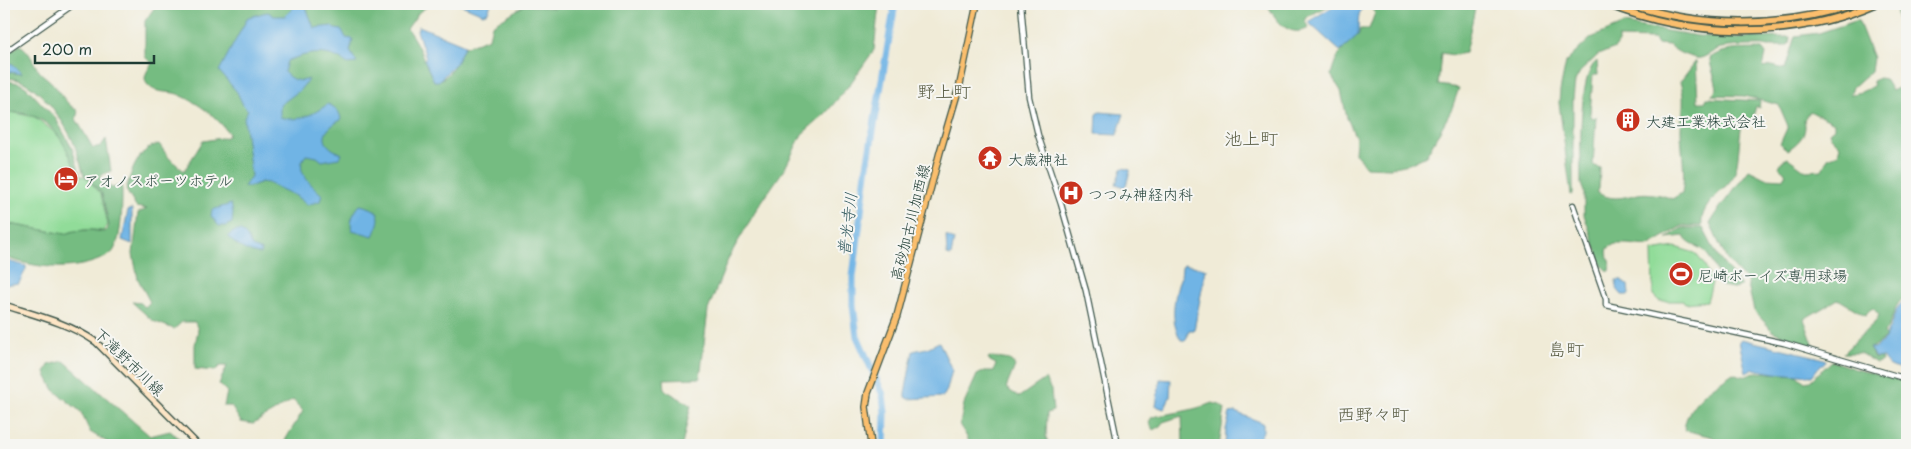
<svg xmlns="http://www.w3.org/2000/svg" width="1911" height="449" font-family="'Playpen Sans','Klee One',sans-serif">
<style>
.green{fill:#91dc99;stroke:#588c66}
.forest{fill:#74bc81;stroke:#4a7c5a}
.water{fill:#6fb4e5;stroke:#47788c}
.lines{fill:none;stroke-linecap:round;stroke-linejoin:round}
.river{stroke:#6fb4e5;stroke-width:7}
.tertiary-casing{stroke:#3e574c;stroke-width:7}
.secondary-casing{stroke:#3e574c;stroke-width:8}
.primary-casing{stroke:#3e574c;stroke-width:8}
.motorway-casing{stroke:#3e574c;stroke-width:9}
.tertiary{stroke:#fff;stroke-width:4.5}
.secondary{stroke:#fde5c5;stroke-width:5}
.primary{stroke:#fabe6d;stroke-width:5.5}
.motorway{stroke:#fabe6d;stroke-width:6}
.labels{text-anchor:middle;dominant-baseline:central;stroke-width:4;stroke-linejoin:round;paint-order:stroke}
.poi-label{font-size:15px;fill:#1f3d34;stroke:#f6f6f2;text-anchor:start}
.street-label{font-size:15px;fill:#1f3d34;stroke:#f6f6f2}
.water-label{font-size:16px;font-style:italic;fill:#335b60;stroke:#f6f6f2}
.quarter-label{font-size:18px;fill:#5b5e45;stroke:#f6f6f2}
</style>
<rect width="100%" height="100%" fill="#f6f6f2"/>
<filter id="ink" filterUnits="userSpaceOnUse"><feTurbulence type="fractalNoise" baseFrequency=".02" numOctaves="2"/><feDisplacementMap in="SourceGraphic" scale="10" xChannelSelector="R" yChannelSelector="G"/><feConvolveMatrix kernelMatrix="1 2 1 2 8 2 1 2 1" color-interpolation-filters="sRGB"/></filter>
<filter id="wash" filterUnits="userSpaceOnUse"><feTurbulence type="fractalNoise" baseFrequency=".0096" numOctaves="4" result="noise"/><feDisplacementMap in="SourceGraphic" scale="20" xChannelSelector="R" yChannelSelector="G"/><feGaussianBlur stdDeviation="1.12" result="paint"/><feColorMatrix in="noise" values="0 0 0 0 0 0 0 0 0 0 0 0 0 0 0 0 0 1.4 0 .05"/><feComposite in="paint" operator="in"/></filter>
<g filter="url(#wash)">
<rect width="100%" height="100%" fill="#f0ebd7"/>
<path class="green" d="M 11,112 L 35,117 L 58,135 L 69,151 L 77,175 L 86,177 L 101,194 L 108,225 L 103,231 C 90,229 78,229 66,234 L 4,223 L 4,113 Z
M 1675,247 L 1695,253 L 1704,264 L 1712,283 L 1707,301 L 1685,303 L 1683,301 L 1659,301 L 1653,295 L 1652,251 Z"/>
<path class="forest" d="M 157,4 L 431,4 L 419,12 L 407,29 C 419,44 425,64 434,81 C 449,81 458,59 464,47 L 489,38 L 492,25 L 525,5 L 554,8 L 565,4 L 879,4 L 874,50 L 850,84 L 826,113 L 802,134 L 785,168 L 758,207 L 729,257 L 708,310 L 700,378 L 664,379 L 665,390 L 691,405 L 682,445 L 282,445 L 303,411 L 293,400 L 253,424 L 241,422 L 231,406 L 224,406 L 227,392 L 219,384 L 227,366 L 220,366 L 215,371 L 195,369 L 195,345 L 198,330 L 195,322 L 182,322 L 174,329 L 153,321 L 132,302 L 141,303 L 145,307 L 150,302 L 138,279 L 133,254 L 138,213 L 147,209 L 136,207 L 126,190 C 131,171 139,148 159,144 L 169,158 L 184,171 L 203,141 L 227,137 L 229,134 C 218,117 198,103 180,95 C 170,90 155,95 147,84 C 142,77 148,70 152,63 L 145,57 L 145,21 Z
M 1267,4 L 1332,4 L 1305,18 L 1305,22 L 1309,28 C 1288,39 1276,20 1267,4 Z
M 1371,4 L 1476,4 L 1465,53 L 1453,55 L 1441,53 L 1438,85 L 1459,88 L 1451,111 L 1426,156 L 1409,164 L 1390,168 L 1366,167 L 1355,153 L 1356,138 L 1347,118 L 1341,91 L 1331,75 C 1335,56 1344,46 1359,34 L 1360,29 L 1369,29 L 1375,13 Z
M 1903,4 L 1907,4 L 1907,41 L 1903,43 L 1900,37 L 1896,7 Z
M 1858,20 L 1873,58 L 1871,71 L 1853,87 L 1850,94 C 1858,94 1867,90 1874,85 L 1872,81 L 1879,78 L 1885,79 L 1892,91 L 1900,87 L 1907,91 L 1907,296 C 1892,303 1894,321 1884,333 L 1886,337 L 1875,346 L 1869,348 L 1874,358 L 1881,358 L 1882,361 L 1876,363 L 1860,353 L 1843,353 L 1876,321 L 1879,315 L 1874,309 L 1871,309 L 1865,315 L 1838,299 L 1804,319 L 1814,347 L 1774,332 L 1754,311 L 1747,281 L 1727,260 L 1710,224 L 1719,209 L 1749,170 L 1765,178 L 1783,179 L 1786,173 L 1779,167 L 1782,161 L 1788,158 L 1806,171 L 1822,170 L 1828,158 L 1838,154 L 1840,146 L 1831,137 L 1829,132 L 1834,128 L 1834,123 C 1826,118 1818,116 1810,111 L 1804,120 C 1808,134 1799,142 1788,150 L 1780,144 L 1788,126 L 1779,105 L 1744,96 L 1711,95 L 1717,89 C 1716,78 1710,68 1710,58 C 1725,47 1744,50 1762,49 L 1766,54 L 1763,68 L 1772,66 L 1785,69 L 1795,36 L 1819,33 Z
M 1624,24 L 1698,36 L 1734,38 L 1790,37 L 1789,44 L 1785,46 C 1765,46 1740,45 1721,48 C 1713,50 1704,60 1696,58 C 1684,55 1678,53 1669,45 L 1657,44 L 1654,39 L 1618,38 L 1618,44 L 1615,48 L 1598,55 L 1580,72 L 1575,81 L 1573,99 L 1573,194 L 1571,195 L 1559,103 L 1560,91 L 1566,62 L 1591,38 Z
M 20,45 C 30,51 32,61 39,71 C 43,76 49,79 54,85 C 62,95 66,104 78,111 L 76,119 L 93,148 L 101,146 L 106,139 L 111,171 L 101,175 L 100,180 L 112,188 L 121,185 L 122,189 C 122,205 122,237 114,250 C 111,255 106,257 101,259 C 71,272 35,268 4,257 L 4,223 L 65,234 L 74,231 L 90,230 L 103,232 L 107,230 L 109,225 L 102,194 L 86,176 L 84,175 C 80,163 77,150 72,139 C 61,117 32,73 4,79 L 4,71 L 21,74 L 13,64 L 4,62 L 4,56 Z
M 1597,61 L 1598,75 L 1593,75 L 1590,114 L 1592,118 L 1596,117 L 1593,165 L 1600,168 L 1599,189 L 1596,192 C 1612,201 1621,198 1638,194 C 1647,192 1664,195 1672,199 L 1682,193 C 1686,170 1681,151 1681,129 C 1682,110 1686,100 1680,82 L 1696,61 L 1698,102 L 1705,102 L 1707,98 L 1760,101 L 1759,108 L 1756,106 L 1752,121 L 1742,123 C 1739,136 1739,167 1733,177 C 1723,193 1699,205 1702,226 L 1682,226 L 1648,246 L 1627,244 L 1615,244 L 1608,248 C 1605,256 1612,263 1610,271 L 1606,270 L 1602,266 L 1584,215 L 1584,192 L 1581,184 C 1581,159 1577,74 1597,61 Z
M 8,81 L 19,83 L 26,87 L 56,119 L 72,148 L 80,174 L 77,175 C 65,139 47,108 4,113 L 4,82 Z
M 1682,228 L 1703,228 L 1718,257 L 1741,286 L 1734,288 L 1722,286 C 1718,275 1714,262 1706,253 C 1699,245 1688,246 1684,236 L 1667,238 Z
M 990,357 L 1010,360 L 1015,366 L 1006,388 L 1019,397 L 1045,379 L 1051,390 L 1053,411 L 1047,413 L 1046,437 L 1049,445 L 971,445 L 960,424 L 964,404 L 977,375 L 985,371 L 994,371 L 996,364 L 990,361 L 988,358 Z
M 64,361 L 150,436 L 170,431 L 187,445 L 112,445 L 90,432 L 81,412 L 54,390 L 45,373 L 49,365 Z
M 1832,361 L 1855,369 L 1907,382 L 1907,445 L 1785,445 L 1784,444 L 1780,445 L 1717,445 L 1717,443 L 1713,437 L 1684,430 C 1687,401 1712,388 1733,373 C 1746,378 1744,377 1756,372 L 1796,375 L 1805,382 L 1810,381 Z
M 1212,403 L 1220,405 L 1225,409 L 1219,445 L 1183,445 L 1182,416 L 1163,422 L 1160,426 L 1153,430 L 1149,422 L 1152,417 C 1172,413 1192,411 1212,403 Z"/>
<path class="water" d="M 295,4 L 305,4 L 314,28 L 332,26 L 335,29 L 342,30 L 346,38 L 353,39 L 350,51 L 357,63 L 348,64 C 328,49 309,52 287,61 L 284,72 C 291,80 299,83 309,79 L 299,91 L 280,105 L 280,117 C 297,123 314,114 328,104 C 336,108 340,111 341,120 C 330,125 317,137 331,148 C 334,151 338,151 342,154 L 339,158 L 322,161 L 317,157 L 306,155 C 293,171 311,184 322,195 L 320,201 L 307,205 L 296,196 L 268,183 L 261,182 L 252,186 L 244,187 L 251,176 L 244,117 L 248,110 L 243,105 L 237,92 L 219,71 L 248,17 C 256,16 260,13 268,12 L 274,16 L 285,16 L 294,7 Z
M 459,4 L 491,4 L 488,12 L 483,14 Z
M 1337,4 L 1366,4 C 1356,12 1359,24 1358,35 L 1340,51 L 1308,22 Z
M 419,26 L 465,45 L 456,63 L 439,81 L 434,81 L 424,60 L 426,57 L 417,31 Z
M 4,62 L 13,64 L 22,74 L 4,71 Z
M 1100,112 L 1124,114 L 1117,135 L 1096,134 L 1097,113 Z
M 1123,168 L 1130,170 L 1130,172 L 1126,185 L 1124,187 L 1116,184 L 1121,169 Z
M 231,204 L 233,213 L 232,223 L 225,226 L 219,226 L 211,216 L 212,210 Z
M 360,205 C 383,210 382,217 373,236 L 352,230 C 349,221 354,212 360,205 Z
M 132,209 L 132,244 L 122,240 L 128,210 Z
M 235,231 L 241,231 L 247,237 L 252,247 L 262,251 L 261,254 C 250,254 234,245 228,236 Z
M 946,236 L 954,240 L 951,256 L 947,255 Z
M 4,260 L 26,266 L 26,269 L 19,283 L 4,285 Z
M 1184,264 L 1206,269 L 1194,330 L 1189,330 L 1186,340 L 1181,340 C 1169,321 1174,296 1181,276 C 1182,271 1181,268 1184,264 Z
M 1616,280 L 1622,280 L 1625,284 L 1628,285 L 1629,295 L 1622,295 L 1617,289 Z
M 1907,299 L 1907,370 C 1897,369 1887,367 1883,358 L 1875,357 L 1869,348 L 1875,348 L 1885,339 C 1886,333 1889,330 1891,324 C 1895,313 1896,306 1907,299 Z
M 1741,339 L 1817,357 L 1826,360 L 1825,362 L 1818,368 L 1812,376 L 1774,373 L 1754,369 L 1746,373 L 1739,341 Z
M 939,342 L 952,370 L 947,390 L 943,397 L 908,399 L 905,397 L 905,394 L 913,351 L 927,348 Z
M 1160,379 L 1171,380 L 1170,397 L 1164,409 L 1156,406 Z
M 1235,412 L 1263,423 L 1263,431 L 1257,445 L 1225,445 L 1226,429 L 1230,413 Z"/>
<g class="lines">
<path class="river" d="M 884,445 L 885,413 L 883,395 L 857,336 L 853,305 L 853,277 L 866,172 L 895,4"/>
</g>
</g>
<g filter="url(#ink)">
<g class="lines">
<defs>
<path id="tertiary" d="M 1021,4 L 1029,97 L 1038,135 L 1061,204 L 1086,291 L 1118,445
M 4,53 L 74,4
M 1573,205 L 1606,299 L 1606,305 L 1784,343 L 1907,379"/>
<path id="secondary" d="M 4,305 C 35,315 69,323 96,342 L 198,445"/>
<path id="primary" d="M 871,445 L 866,407 L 868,393 L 897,316 L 940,152 L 960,84 L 977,4"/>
<path id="motorway" d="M 1607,4 C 1691,38 1791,40 1875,4
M 1628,4 C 1702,28 1780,29 1854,4"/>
</defs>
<use href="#tertiary" class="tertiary-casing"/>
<use href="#secondary" class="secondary-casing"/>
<use href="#primary" class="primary-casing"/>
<use href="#motorway" class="motorway-casing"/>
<use href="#tertiary" class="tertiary"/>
<use href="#secondary" class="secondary"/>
<use href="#primary" class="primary"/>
<use href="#motorway" class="motorway"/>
</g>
</g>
<defs>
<symbol id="building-disc" viewBox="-11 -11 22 22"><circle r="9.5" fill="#c8321e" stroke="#f6f6f2"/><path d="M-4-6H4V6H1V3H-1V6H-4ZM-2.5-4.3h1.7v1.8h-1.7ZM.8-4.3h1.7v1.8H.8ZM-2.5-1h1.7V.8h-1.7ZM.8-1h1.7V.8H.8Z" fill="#fff"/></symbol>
<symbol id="temple-disc" viewBox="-11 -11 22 22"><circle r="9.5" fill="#c8321e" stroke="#f6f6f2"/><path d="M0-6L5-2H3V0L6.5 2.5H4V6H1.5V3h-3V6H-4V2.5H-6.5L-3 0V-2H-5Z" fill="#fff"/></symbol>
<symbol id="hotel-disc" viewBox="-11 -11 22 22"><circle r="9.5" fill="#c8321e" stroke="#f6f6f2"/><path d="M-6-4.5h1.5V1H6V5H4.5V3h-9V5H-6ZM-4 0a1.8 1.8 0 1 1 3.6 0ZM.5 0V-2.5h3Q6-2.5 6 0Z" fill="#fff"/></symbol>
<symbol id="hospital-disc" viewBox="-11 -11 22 22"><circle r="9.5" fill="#c8321e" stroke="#f6f6f2"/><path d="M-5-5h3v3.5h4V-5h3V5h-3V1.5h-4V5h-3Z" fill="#fff"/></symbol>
<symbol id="stadium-disc" viewBox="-11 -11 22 22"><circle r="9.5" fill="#c8321e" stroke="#f6f6f2"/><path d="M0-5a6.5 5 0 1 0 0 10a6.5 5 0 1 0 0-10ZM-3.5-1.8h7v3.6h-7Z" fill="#fff"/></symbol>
</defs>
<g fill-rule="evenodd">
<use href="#building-disc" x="1614" y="106" width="28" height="28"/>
<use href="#temple-disc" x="976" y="144" width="28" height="28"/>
<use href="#hotel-disc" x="52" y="165" width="28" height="28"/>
<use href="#hospital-disc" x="1057" y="179" width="28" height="28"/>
<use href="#stadium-disc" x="1667" y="260" width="28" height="28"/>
</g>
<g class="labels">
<g class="poi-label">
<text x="1646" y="120">大建工業株式会社</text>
<text x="1008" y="158">大歳神社</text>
<text x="84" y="179">アオノスポーツホテル</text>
<text x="1088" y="193">つつみ神経内科</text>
<text x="1698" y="274">尼崎ボーイズ専用球場</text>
</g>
<g class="street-label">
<text transform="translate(909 222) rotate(-76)">高砂加古川加西線</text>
<text transform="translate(130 361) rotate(44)">下滝野市川線</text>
</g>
<g class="water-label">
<text transform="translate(846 224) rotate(-83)">普光寺川</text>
</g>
<g class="quarter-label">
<text x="944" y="90">野上町</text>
<text x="1251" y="137">池上町</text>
<text x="1566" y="348">島町</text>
<text x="1373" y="413">西野々町</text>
</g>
</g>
<rect width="1911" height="449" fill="none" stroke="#f6f6f2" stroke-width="20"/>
<path d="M35 55v8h119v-8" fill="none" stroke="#1f3d34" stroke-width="2.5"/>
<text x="42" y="55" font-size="15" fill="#1f3d34" stroke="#f6f6f2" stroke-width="4" paint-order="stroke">200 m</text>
</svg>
